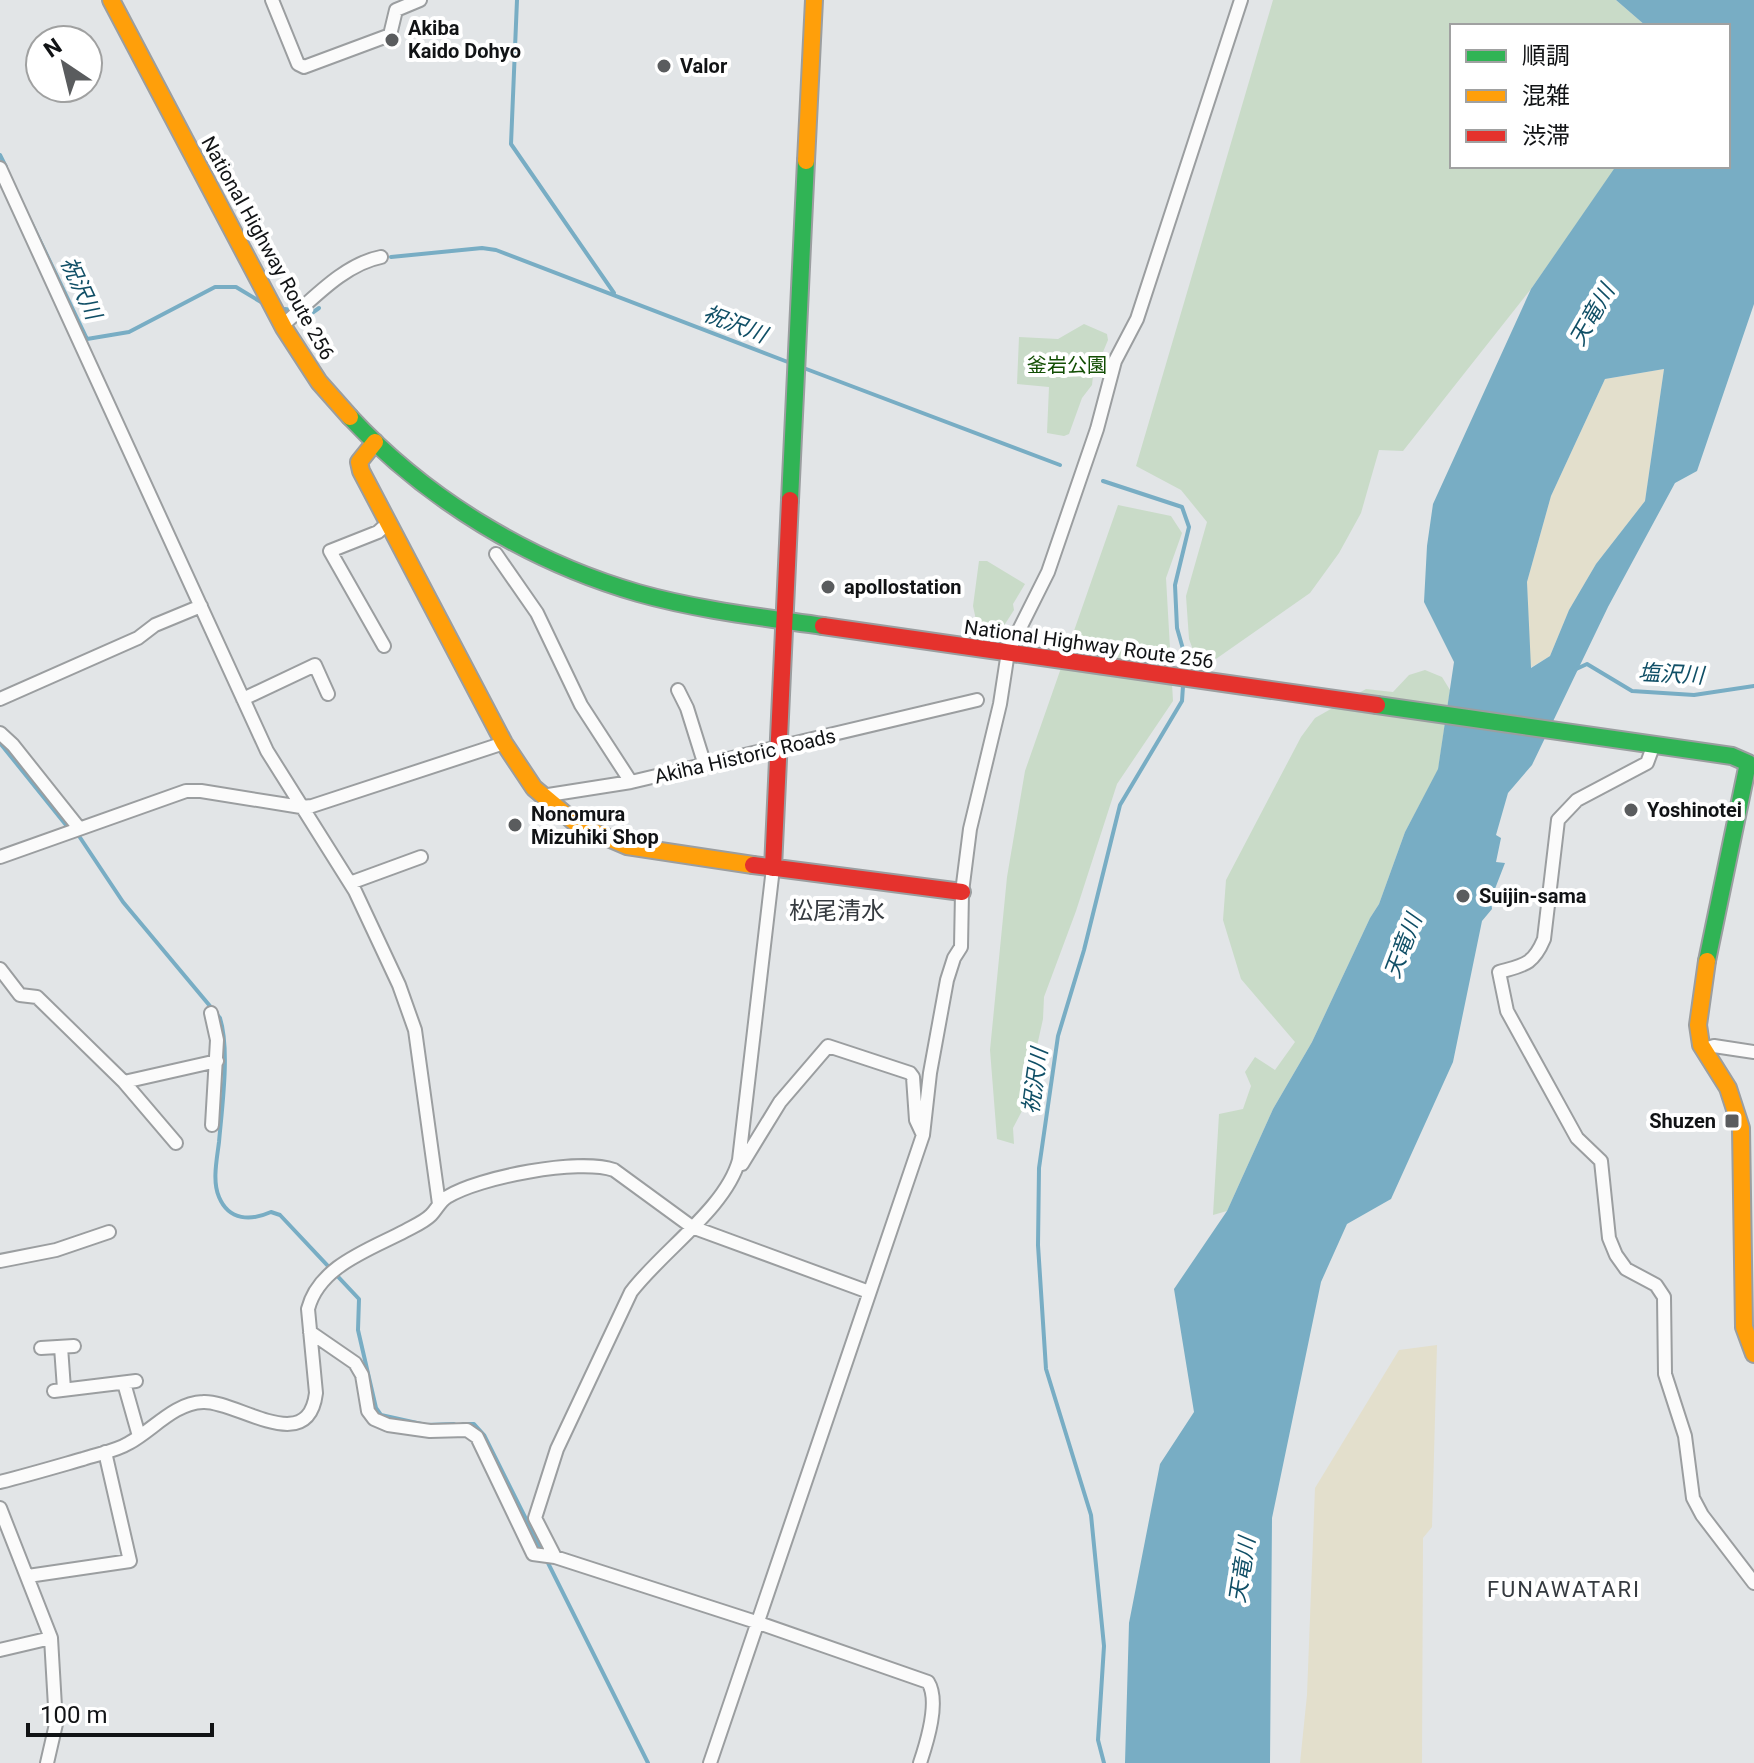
<svg xmlns="http://www.w3.org/2000/svg" width="1754" height="1763" font-family="Roboto,'Noto Sans JP',sans-serif">
<style>
.green{fill:#c9dbc8}
.sand{fill:#e3dfcc}
.water{fill:#78adc4;fill-rule:evenodd}
.lines{fill:none;stroke-linecap:round;stroke-linejoin:round}
.stream{stroke:#78adc4;stroke-width:4}
.street-casing{stroke:#9b9ea0;stroke-width:16}
.fast-casing{stroke:#9b9ea0;stroke-width:20}
.slow-casing{stroke:#9b9ea0;stroke-width:20}
.jam-casing{stroke:#9b9ea0;stroke-width:20}
.street{stroke:#fbfbfb;stroke-width:12}
.fast{stroke:#30b455;stroke-width:16}
.slow{stroke:#ff9f0a;stroke-width:16}
.jam{stroke:#e5322d;stroke-width:16}
.poi-dot{fill:#5a5c5e;stroke:#fff;stroke-width:3}
.labels{text-anchor:middle;dominant-baseline:central;stroke-width:8;stroke-linejoin:round;paint-order:stroke}
.poi-label{font-size:20px;font-weight:bold;fill:#111315;stroke:#fff;text-anchor:start}
.street-label{font-size:20px;fill:#111315;stroke:#fff}
.park-label{font-size:20px;fill:#124e03;stroke:#fff}
.water-label{font-size:22px;font-style:italic;fill:#104f66;stroke:#fff}
.neighbourhood-label{font-size:22px;letter-spacing:2px;fill:#363b40;stroke:#fff}
.quarter-label{font-size:24px;fill:#363b40;stroke:#fff}
</style>
<rect width="100%" height="100%" fill="#e2e5e7"/>
<path class="green" d="M 1273,0 L 1616,0 L 1646,26 L 1452,26 L 1452,166 L 1616,167 L 1531,289 L 1403,451 L 1379,450 L 1361,513 L 1339,553 L 1310,593 L 1213,661 L 1196,658 L 1189,639 L 1186,596 L 1207,522 L 1181,490 L 1136,466 Z
M 1084,324 L 1107,334 L 1108,340 L 1093,376 L 1092,385 L 1082,398 L 1069,434 L 1064,436 L 1047,433 L 1049,387 L 1017,384 L 1019,337 L 1058,339 Z
M 1118,505 L 1171,516 L 1182,533 L 1166,578 L 1173,701 L 1117,784 L 1076,911 L 1044,997 L 1043,1019 L 1023,1109 L 1013,1128 L 1014,1144 L 997,1139 L 990,1050 L 1007,877 L 1025,771 Z
M 979,561 L 987,561 L 1025,584 L 1013,604 L 1014,610 L 996,638 L 979,634 L 973,606 Z
M 1425,670 L 1442,677 L 1450,690 L 1438,770 L 1405,832 L 1379,904 L 1370,918 L 1312,1042 L 1273,1109 L 1227,1211 L 1213,1215 L 1219,1114 L 1243,1109 L 1251,1086 L 1245,1072 L 1255,1057 L 1275,1070 L 1295,1042 L 1241,979 L 1223,920 L 1226,880 L 1301,737 L 1315,718 L 1366,689 L 1393,692 L 1409,675 Z"/>
<path class="sand" d="M 1664,369 L 1645,501 L 1596,564 L 1569,610 L 1550,656 L 1530,668 L 1527,582 L 1551,496 L 1605,379 Z
M 1437,1345 L 1432,1527 L 1423,1538 L 1422,1763 L 1300,1763 L 1307,1695 L 1315,1488 L 1399,1350 Z"/>
<path class="water" d="M 1616,0 L 1754,0 L 1754,304 L 1697,471 L 1675,483 L 1608,607 L 1532,765 L 1508,793 L 1496,835 L 1501,838 L 1496,862 L 1505,863 L 1491,899 L 1492,909 L 1482,921 L 1453,1062 L 1391,1199 L 1347,1224 L 1321,1282 L 1272,1518 L 1270,1763 L 1125,1763 L 1129,1623 L 1160,1464 L 1194,1412 L 1174,1289 L 1227,1211 L 1273,1109 L 1312,1042 L 1370,918 L 1379,904 L 1405,832 L 1438,769 L 1454,662 L 1424,602 L 1427,546 L 1433,504 L 1531,289 L 1616,166 L 1728,166 L 1728,26 L 1646,26 ZM 1664,369 L 1645,501 L 1596,564 L 1569,610 L 1550,656 L 1531,668 L 1527,582 L 1551,496 L 1605,379 Z"/>
<g class="lines">
<path class="stream" d="M 517,0 L 511,144 L 614,293
M 0,155 L 6,167
M 31,222 L 87,339 L 129,332 L 215,287 L 236,287 L 261,302
M 391,257 L 482,248 L 496,250 L 793,364
M 285,309 L 312,313 L 319,308
M 801,367 L 1060,465
M 1103,481 L 1182,507 L 1189,527 L 1175,585 L 1177,628 L 1185,656 L 1184,669
M 1574,670 L 1587,664 L 1632,691 L 1694,695 L 1754,686
M 0,743 L 66,825
M 79,836 L 123,902 L 220,1018 C 230,1050 222,1107 219,1142 C 217,1159 212,1181 219,1197 C 229,1221 251,1221 271,1212 L 280,1215 L 359,1299 L 358,1330 L 376,1408 L 381,1415 L 426,1425 L 454,1424
M 463,1424 L 474,1424 L 484,1435 L 648,1763
M 1104,1763 L 1098,1740 L 1104,1646 L 1091,1515 L 1046,1369 L 1038,1245 L 1039,1168 L 1058,1036 L 1084,950 L 1120,805 L 1182,701 L 1183,686"/>
<defs>
<path id="street" d="M 272,0 L 298,64 L 304,67 L 390,35 L 396,10 L 420,0
M 0,168 L 267,751 L 355,891 L 399,985 L 415,1030 L 439,1204
M 284,324 C 312,300 344,264 381,257
M 496,554 L 537,613 L 581,705 L 631,782
M 384,646 L 330,551 L 378,532 L 388,523
M 678,690 L 687,708 L 702,756 L 708,764
M 0,699 L 138,638 L 155,625 L 201,606
M 243,699 L 315,665 L 328,694
M 0,733 L 13,745 L 79,828
M 1654,744 L 1647,763 L 1577,800 L 1558,820 L 1544,939 C 1533,965 1524,965 1499,972 L 1507,1011 L 1577,1138 L 1601,1161 L 1609,1238 L 1616,1255 L 1626,1269 L 1656,1285 L 1664,1297 L 1665,1374 L 1685,1436 L 1693,1498 L 1702,1515 L 1754,1583
M 542,796 L 631,782 L 977,700
M 0,857 L 186,791 L 201,791 L 301,807 L 312,806 L 504,743
M 773,868 L 739,1160 C 726,1208 662,1251 631,1292 L 557,1449 L 535,1518 L 555,1557 L 756,1622 L 928,1682 C 940,1701 927,1742 920,1763
M 350,883 L 421,857
M 0,969 L 20,995 L 37,997 L 124,1082 L 176,1143
M 211,1013 L 217,1040 L 212,1125
M 1704,1049 L 1714,1046 L 1754,1052
M 124,1082 L 217,1061
M 742,1164 L 780,1102 L 828,1046 L 910,1073 L 913,1077 L 916,1120 L 923,1135
M 0,1261 L 56,1250 L 109,1232
M 310,1332 L 355,1363 L 362,1375 L 368,1411 L 374,1419 L 388,1425 L 430,1431 L 467,1430 L 477,1437 L 533,1554 L 555,1557
M 61,1347 L 64,1389
M 41,1348 L 74,1346
M 124,1383 L 139,1436
M 54,1391 L 136,1381
M 0,1482 C 28,1475 55,1467 83,1459 C 98,1454 116,1451 129,1443 C 153,1430 174,1403 203,1402 C 236,1400 308,1458 316,1393 L 308,1309 C 319,1266 369,1250 405,1231 C 414,1226 424,1222 431,1215 C 437,1209 440,1201 447,1197 C 479,1177 579,1158 614,1170 L 692,1227 L 869,1292
M 0,1508 L 51,1638 L 56,1724 L 47,1763
M 28,1576 L 130,1561 L 105,1452
M 0,1650 L 51,1638
M 710,1763 L 923,1135 L 930,1073 L 947,980 L 954,958 L 961,947 L 962,892 L 970,829 L 1000,704 L 1008,652 L 1048,572 L 1097,429 L 1115,361 L 1137,319 L 1241,0"/>
<path id="fast" d="M 350,417 C 426,499 530,562 638,593 C 698,610 761,617 823,626
M 790,500 L 806,161
M 1377,705 L 1732,756 L 1748,763 L 1707,961"/>
<path id="slow" d="M 111,0 L 284,328 L 319,382 L 350,417
M 806,161 L 814,0
M 375,442 L 359,462 L 361,471 L 504,743 L 534,788 L 578,825 L 627,846 L 753,865
M 1707,961 L 1698,1025 L 1701,1045 L 1728,1088 L 1741,1128 L 1744,1327 L 1754,1354"/>
<path id="jam" d="M 823,626 L 1377,705
M 753,865 L 962,892
M 773,868 L 790,500"/>
</defs>
<use href="#street" class="street-casing"/>
<use href="#fast" class="fast-casing"/>
<use href="#slow" class="slow-casing"/>
<use href="#jam" class="jam-casing"/>
<use href="#street" class="street"/>
<use href="#fast" class="fast"/>
<use href="#slow" class="slow"/>
<use href="#jam" class="jam"/>
</g>
<g class="poi-dot">
<circle cx="392" cy="40" r="8"/>
<circle cx="664" cy="66" r="8"/>
<circle cx="828" cy="587" r="8"/>
<circle cx="1631" cy="810" r="8"/>
<circle cx="515" cy="825" r="8"/>
<circle cx="1463" cy="896" r="8"/>
<rect x="1724" y="1113" width="16" height="16" rx="4"/>
</g>
<g class="labels">
<g class="poi-label">
<text x="408" y="28">Akiba<tspan x="408" dy="23">Kaido Dohyo</tspan></text>
<text x="680" y="66">Valor</text>
<text x="844" y="587">apollostation</text>
<text x="1647" y="810">Yoshinotei</text>
<text x="531" y="814">Nonomura<tspan x="531" dy="23">Mizuhiki Shop</tspan></text>
<text x="1479" y="896">Suijin-sama</text>
<text x="1716" y="1121" text-anchor="end">Shuzen</text>
</g>
<g class="street-label">
<text transform="translate(268 248) rotate(61)">National Highway Route 256</text>
<text transform="translate(1089 644) rotate(8)">National Highway Route 256</text>
<text transform="translate(745 756) rotate(-13)">Akiha Historic Roads</text>
</g>
<g class="park-label">
<text x="1067" y="365">釜岩公園</text>
</g>
<g class="water-label">
<text transform="translate(81 288) rotate(65)">祝沢川</text>
<text transform="translate(1592 315) rotate(-60)">天竜川</text>
<text transform="translate(735 324) rotate(21)">祝沢川</text>
<text transform="translate(1671 674) rotate(3)">塩沢川</text>
<text transform="translate(1403 946) rotate(-69)">天竜川</text>
<text transform="translate(1035 1081) rotate(-82)">祝沢川</text>
<text transform="translate(1242 1570) rotate(-81)">天竜川</text>
</g>
<g class="neighbourhood-label">
<text x="1564" y="1589">FUNAWATARI</text>
</g>
<g class="quarter-label">
<text x="837" y="911">松尾清水</text>
</g>
</g>
<rect x="1450" y="24" width="280" height="144" fill="#ffffff" stroke="#a0a1a1" stroke-width="2"/>
<rect x="1466" y="50" width="40" height="12" fill="#30b455" stroke="#a0a1a1" stroke-width="2"/>
<text x="1522" y="64" font-size="24" fill="#111315">順調</text>
<rect x="1466" y="90" width="40" height="12" fill="#ff9f0a" stroke="#a0a1a1" stroke-width="2"/>
<text x="1522" y="104" font-size="24" fill="#111315">混雑</text>
<rect x="1466" y="130" width="40" height="12" fill="#e5322d" stroke="#a0a1a1" stroke-width="2"/>
<text x="1522" y="144" font-size="24" fill="#111315">渋滞</text>
<g transform="translate(64 64) rotate(325)"><circle r="38" fill="#ffffff" stroke="#a0a1a1" stroke-width="2"/>
<path d="M0-6L14 30L0 20L-14 30Z" fill="#5a5c5e"/>
<text y="-12" font-size="22" font-weight="bold" text-anchor="middle" fill="#111315">N</text>
</g>
<path d="M28 1723v12h184v-12" fill="none" stroke="#111315" stroke-width="4"/>
<text x="40" y="1723" font-size="24" fill="#111315" stroke="#ffffff" stroke-width="6" paint-order="stroke">100 m</text>
</svg>
